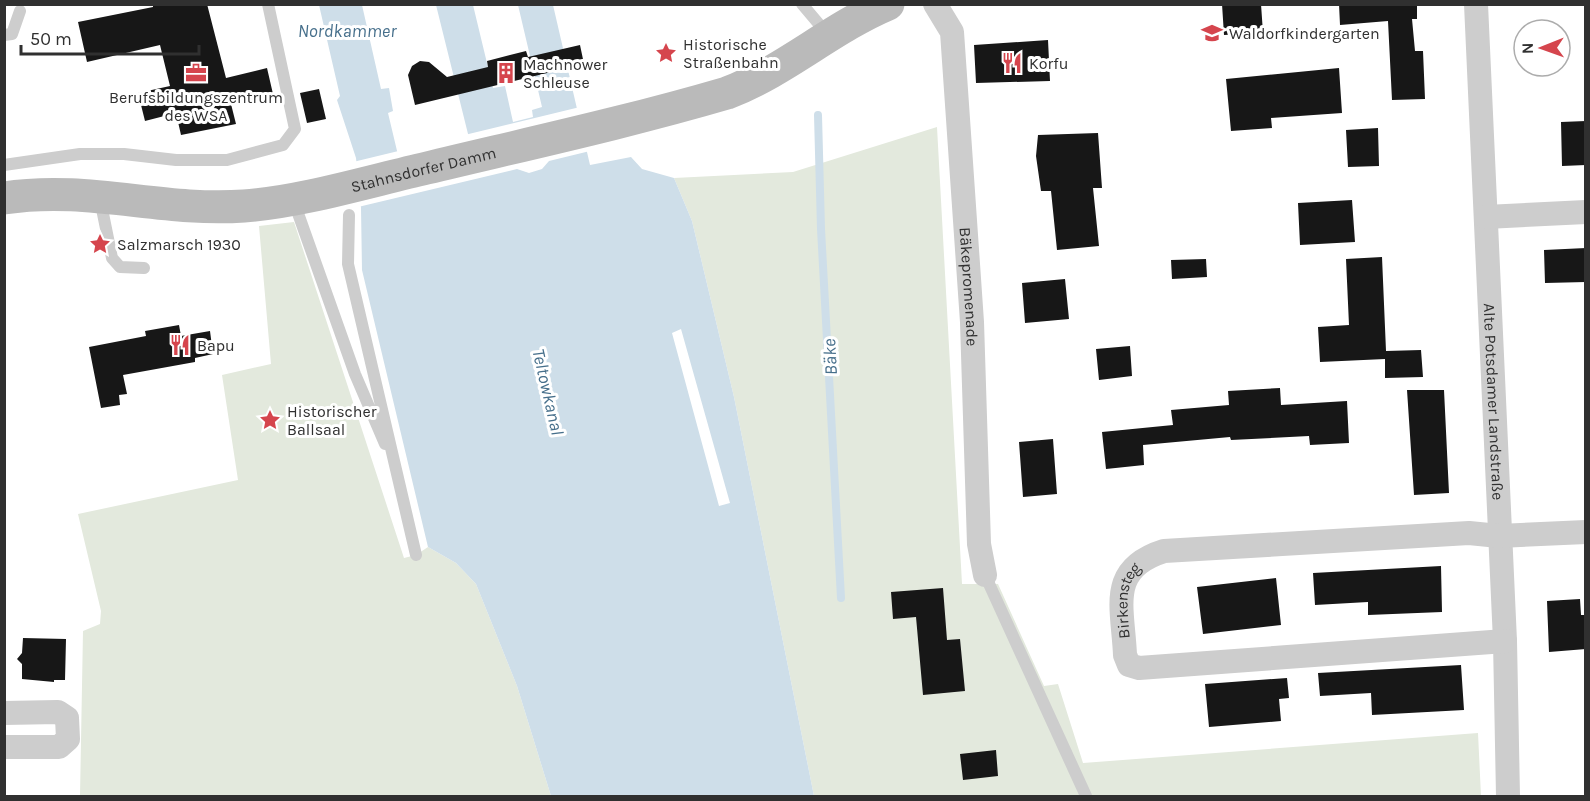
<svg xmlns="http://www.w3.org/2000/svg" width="1590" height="801" font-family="Karla,sans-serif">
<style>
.green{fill:#e3e9dd}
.water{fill:#cedee9}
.pier{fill:#fff}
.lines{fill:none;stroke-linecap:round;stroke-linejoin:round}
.stream{stroke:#cedee9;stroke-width:8}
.building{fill:#171717}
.lane{stroke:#cdcdcd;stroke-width:12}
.street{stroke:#cdcdcd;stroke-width:24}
.secondary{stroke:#bababa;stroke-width:33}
.labels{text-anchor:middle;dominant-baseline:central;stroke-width:6;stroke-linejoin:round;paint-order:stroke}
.poi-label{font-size:16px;fill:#303030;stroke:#fff;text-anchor:start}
.street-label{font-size:16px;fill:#303030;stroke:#fff}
.water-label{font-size:18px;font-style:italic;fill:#466f8b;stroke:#fff}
</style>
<rect width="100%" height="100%" fill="#fff"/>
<path class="green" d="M 937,127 L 962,584 L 998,584 L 1044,686 L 1058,684 L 1083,763 L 1478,733 L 1481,796 L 814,796 L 734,397 L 692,221 L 674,178 L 793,172 Z
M 294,222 L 404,558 L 416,555 L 428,547 L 456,563 L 476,584 L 517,686 L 551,796 L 80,796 L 83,631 L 100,624 L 101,611 L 78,514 L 238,480 L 222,375 L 271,364 L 259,226 Z"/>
<path class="water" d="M 319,5 L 362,5 L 381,89 L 389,88 L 393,111 L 388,113 L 398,155 L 469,138 L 436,5 L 473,5 L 493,88 L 505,86 L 513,122 L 533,117 L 532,110 L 542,107 L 518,5 L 553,5 L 590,165 L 631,157 L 642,169 L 674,178 L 692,221 L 734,397 L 814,796 L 551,796 L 517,686 L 476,584 L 456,563 L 428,547 L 362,270 L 361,208 L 356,158 L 337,100 L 340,96 Z"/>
<path class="pier" d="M 580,107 L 590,151 L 549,161 L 542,169 L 529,173 L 517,169 L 358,207 L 353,162 Z
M 681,329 L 730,503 L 719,506 L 672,333 Z"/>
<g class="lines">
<path class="stream" d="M 818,115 L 821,229 L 841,598"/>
</g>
<path class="building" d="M 153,4 L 207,4 L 226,78 L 267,68 L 273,94 L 231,104 L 236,124 L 181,135 L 176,113 L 145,121 L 138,93 L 170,86 L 160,45 L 87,62 L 78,22 L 153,7 Z
M 1222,4 L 1261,4 L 1263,33 L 1224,35 Z
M 1339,4 L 1417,4 L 1417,19 L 1412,19 L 1415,51 L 1423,51 L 1425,99 L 1392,100 L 1388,21 L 1340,25 Z
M 1048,40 L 1050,81 L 976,83 L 974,45 Z
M 580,45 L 584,64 L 415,105 L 408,75 L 412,66 L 420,61 L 429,62 L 447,77 L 488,67 L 487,61 L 526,51 L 528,57 Z
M 1339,68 L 1342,113 L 1271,118 L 1272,128 L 1231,131 L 1226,79 Z
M 319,89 L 326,119 L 307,123 L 300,93 Z
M 1586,121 L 1586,165 L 1562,166 L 1561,122 Z
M 1378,128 L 1379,166 L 1348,167 L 1346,130 Z
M 1098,133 L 1102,188 L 1093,188 L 1099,246 L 1057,250 L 1051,191 L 1041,191 L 1036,156 L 1038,135 Z
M 1352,200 L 1355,242 L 1300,245 L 1298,203 Z
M 1586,248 L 1586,282 L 1545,283 L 1544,250 Z
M 1382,257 L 1386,351 L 1421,350 L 1423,377 L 1385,378 L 1385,359 L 1320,362 L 1318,327 L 1349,325 L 1346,259 Z
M 1206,259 L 1207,277 L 1172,279 L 1171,260 Z
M 1065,279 L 1069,319 L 1025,323 L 1022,283 Z
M 179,325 L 181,336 L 210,331 L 213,354 L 195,358 L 195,362 L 123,375 L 127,394 L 119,395 L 120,405 L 101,408 L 89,347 L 146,336 L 145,331 Z
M 1130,346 L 1132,376 L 1099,380 L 1096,349 Z
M 1280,388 L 1281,405 L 1347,401 L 1349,443 L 1310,445 L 1309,436 L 1231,440 L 1230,437 L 1143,445 L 1144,465 L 1106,469 L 1102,432 L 1173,425 L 1171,410 L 1229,405 L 1228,391 Z
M 1407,390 L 1444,390 L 1449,493 L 1414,495 Z
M 1053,439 L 1057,494 L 1023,497 L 1019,442 Z
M 1441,566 L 1442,612 L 1368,615 L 1368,602 L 1315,605 L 1313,573 Z
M 1276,578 L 1281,625 L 1203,634 L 1197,587 Z
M 943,588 L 947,640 L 960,639 L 965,691 L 923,695 L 916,617 L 893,619 L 891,592 Z
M 1580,599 L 1581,615 L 1586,615 L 1586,649 L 1549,652 L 1547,601 Z
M 23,638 L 66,639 L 65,680 L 54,680 L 54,682 L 22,679 L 22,664 L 17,659 L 22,653 Z
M 1461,665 L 1464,710 L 1372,715 L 1371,693 L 1320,696 L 1318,673 Z
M 1287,678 L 1289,698 L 1279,699 L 1281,721 L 1209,727 L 1205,684 Z
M 996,750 L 998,776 L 963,780 L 960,754 Z"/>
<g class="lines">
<path class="lane" d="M 802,4 L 818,23 L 826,38
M 4,35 L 12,34 L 20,11
M 4,165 L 80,154 L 124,154 L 176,160 L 227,160 L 283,145 L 295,129 L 268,4
M 100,199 L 112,258 L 120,267 L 144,268
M 294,202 L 355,374 L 385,444
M 349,215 L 348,264 L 416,555
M 985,575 L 1086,796"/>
<g class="street">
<path id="s1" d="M 935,4 L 952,32 L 972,322 L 979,544 L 985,575"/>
<path id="s2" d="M 1476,4 L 1505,641 L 1508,796"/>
<path d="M 1486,217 L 1586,212"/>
<path id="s3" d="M 1505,641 L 1139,668 L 1129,665 L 1125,655 C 1123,607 1107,569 1164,551 L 1469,533 L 1499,536 L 1586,532"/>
<path d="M 4,713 L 58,712 L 67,718 L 68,739 L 59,747 L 4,747"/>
</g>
<path class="secondary" id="s4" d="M 4,198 C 88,185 161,212 244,206 C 301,202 370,181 427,168 C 527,144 628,122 727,93 C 785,71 831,28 888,4"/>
</g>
<defs>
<symbol id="school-bare" viewBox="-9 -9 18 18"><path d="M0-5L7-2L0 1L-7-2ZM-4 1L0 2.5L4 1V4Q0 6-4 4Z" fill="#d5454d" stroke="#fff" stroke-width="2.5" paint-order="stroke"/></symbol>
<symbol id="sight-bare" viewBox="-9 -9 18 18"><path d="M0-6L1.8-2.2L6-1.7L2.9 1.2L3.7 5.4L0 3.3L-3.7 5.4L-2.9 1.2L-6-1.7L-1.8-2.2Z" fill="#d5454d" stroke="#fff" stroke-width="2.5" paint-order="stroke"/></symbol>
<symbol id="restaurant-bare" viewBox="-9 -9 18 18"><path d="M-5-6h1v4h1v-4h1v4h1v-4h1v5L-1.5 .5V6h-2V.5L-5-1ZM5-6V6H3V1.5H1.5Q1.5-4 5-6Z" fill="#d5454d" stroke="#fff" stroke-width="2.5" paint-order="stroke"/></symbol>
<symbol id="office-bare" viewBox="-9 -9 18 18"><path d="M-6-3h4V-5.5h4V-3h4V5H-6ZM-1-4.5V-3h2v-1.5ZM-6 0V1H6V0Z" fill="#d5454d" stroke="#fff" stroke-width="2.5" paint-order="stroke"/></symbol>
<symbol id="building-bare" viewBox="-9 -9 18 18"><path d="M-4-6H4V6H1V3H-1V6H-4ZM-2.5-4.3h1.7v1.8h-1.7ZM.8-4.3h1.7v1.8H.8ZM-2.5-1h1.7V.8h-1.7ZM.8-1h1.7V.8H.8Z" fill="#d5454d" stroke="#fff" stroke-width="2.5" paint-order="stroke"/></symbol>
</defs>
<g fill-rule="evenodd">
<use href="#school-bare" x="1197" y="18" width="30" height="30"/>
<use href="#sight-bare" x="651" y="38" width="30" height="30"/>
<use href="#restaurant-bare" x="997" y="48" width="30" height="30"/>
<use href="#office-bare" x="181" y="58" width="30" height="30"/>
<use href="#building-bare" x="491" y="58" width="30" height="30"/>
<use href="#sight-bare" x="85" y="229" width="30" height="30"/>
<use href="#restaurant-bare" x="165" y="330" width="30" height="30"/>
<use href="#sight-bare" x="255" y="405" width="30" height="30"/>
</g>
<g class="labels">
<g class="poi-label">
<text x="1229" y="33">Waldorfkindergarten</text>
<text x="683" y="44">Historische<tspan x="683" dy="18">Straßenbahn</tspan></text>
<text x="1029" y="63">Korfu</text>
<text x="523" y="64">Machnower<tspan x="523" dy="18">Schleuse</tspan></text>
<text x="196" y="97" text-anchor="middle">Berufsbildungszentrum<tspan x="196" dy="18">des WSA</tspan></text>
<text x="117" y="244">Salzmarsch 1930</text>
<text x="197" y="345">Bapu</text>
<text x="287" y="411">Historischer<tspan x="287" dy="18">Ballsaal</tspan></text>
</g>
<g class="street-label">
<text stroke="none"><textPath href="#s4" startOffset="424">Stahnsdorfer Damm</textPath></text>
<text stroke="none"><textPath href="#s1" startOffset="288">Bäkepromenade</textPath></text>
<text stroke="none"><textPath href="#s2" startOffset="398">Alte Potsdamer Landstraße</textPath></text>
<text stroke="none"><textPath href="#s3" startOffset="444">Birkensteg</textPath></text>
</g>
<g class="water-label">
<text x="347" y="31">Nordkammer</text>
<text transform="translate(830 357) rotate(-93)">Bäke</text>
<text transform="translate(548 392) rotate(77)">Teltowkanal</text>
</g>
</g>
<rect width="1590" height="801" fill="none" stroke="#303030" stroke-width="12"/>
<g transform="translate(1542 48) rotate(269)"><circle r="28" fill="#ffffff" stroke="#acacac" stroke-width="1.5"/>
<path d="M0-4.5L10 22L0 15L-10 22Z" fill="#d5454d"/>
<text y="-9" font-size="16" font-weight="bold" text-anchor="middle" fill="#303030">N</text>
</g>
<path d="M21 45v9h178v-9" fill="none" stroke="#303030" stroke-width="3"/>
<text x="30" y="45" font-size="18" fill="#303030" stroke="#ffffff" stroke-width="4.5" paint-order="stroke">50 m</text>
</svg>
